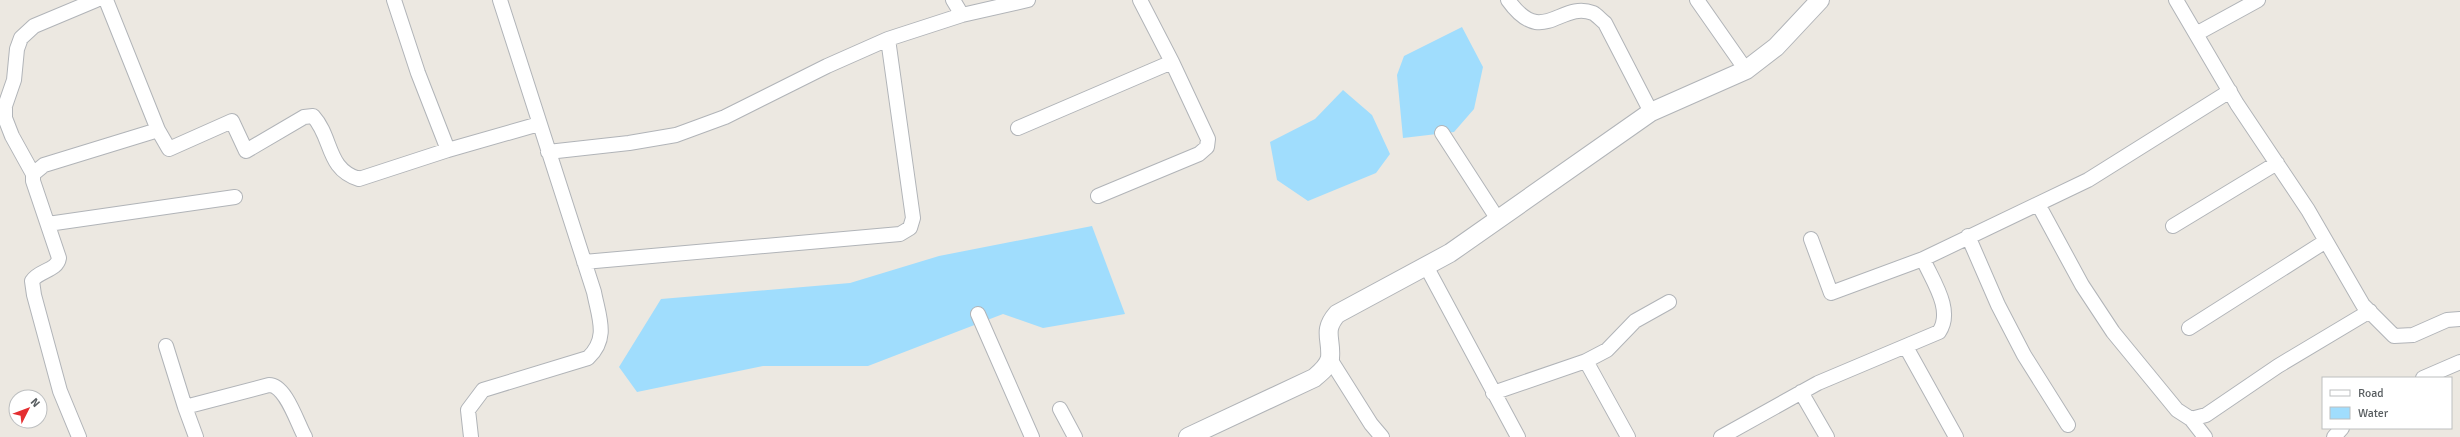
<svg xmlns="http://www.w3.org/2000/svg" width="2460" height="437" font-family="Signika,sans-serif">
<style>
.water{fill:#a0ddfd}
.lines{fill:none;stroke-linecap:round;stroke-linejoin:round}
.minor-casing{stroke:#b1b4b8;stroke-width:16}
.tertiary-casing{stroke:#b1b4b8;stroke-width:20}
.minor{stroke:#fff;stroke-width:14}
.tertiary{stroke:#fff;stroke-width:18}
</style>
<rect width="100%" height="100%" fill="#ece8e1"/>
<path class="water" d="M 1462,27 L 1483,67 L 1474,109 L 1454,132 L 1403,138 L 1397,75 L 1404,56 Z
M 1343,90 L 1372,115 L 1390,154 L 1376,173 L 1308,201 L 1277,180 L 1270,142 L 1315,119 Z
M 1092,226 L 1125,314 L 1043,328 L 1003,314 L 868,366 L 763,366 L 637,392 L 619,367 L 661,299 L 850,283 L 939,256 Z"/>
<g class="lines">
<defs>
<path id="minor" d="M 394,0 L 418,73 L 448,150
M 953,0 L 962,15
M 1508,0 C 1543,49 1560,0 1593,13 C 1597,15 1601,20 1605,23 L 1651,112
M 1697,0 L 1746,70
M 2176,0 L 2237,104 L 2308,210 L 2363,305 L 2394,336 L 2413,335 L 2447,320 L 2460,319
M 2196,34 L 2258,0
M 888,39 L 962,15 L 1028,0
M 1018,128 L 1172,62 L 1140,0
M 158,130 L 169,149 L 232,121 L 246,151 L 304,117 L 313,116 C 333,138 326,169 359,179 L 448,150 L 539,124
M 1442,133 L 1497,218
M 548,152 L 629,143 L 676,135 L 725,117 L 827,66 L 888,39 L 913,218 L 910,228 L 900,234 L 584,262
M 33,174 L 12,136 L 5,118 L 5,106 L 14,80 L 17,49 L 21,38 L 34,26 L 96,0
M 1098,196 L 1199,154 L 1207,147 L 1208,139 L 1172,62
M 2038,204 L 2082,285 L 2113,332 L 2177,410 L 2191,419 L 2206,415 L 2278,366 L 2370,311
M 48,224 L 235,197
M 2173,226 L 2277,163
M 1968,236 L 1998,305 L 2024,355 L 2068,425
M 1811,239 L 1831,293 L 1923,259 L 2088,180 L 2230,91
M 1426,266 L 1518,437
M 978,314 L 1032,437
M 2189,328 L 2326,241
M 166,346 L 185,407
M 1906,347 L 1956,437
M 1330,359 L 1371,424 L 1382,437
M 1586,361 L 1628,437
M 2423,378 L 2460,362
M 1801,392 L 1827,437
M 1493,393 L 1586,361 L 1607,350 L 1635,321 L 1669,302
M 1060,409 L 1075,437
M 2191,419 L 2205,437
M 79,437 L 60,391 L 34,295 L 32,281 C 39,270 57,271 59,258 L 33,181 L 33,174 L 44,165 L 158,130 L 106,0
M 196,437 L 185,407 L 269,385 C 286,385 297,423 305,437
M 471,437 L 468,410 L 483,390 L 588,358 C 609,338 599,318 594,292 L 500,0
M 1721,437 L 1818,383 L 1939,332 C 1954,310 1932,280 1923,259
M 2334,437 L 2342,428"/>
<path id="tertiary" d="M 1188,437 L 1314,378 C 1320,373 1328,367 1330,358 C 1332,339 1322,331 1337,314 L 1450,253 L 1651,112 L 1746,70 L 1776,47 L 1820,0"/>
</defs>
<use href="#minor" class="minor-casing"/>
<use href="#tertiary" class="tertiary-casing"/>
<use href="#minor" class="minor"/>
<use href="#tertiary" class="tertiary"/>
</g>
<rect x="2322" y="377" width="130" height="52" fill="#ffffff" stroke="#bdbfc0"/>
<rect x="2330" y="390" width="20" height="6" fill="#ffffff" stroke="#bdbfc0"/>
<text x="2358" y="397" font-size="12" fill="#595e61">Road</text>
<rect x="2330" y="407" width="20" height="12" fill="#a0ddfd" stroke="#bdbfc0"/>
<text x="2358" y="417" font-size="12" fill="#595e61">Water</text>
<g transform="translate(28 409) rotate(48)"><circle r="19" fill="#ffffff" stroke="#bdbfc0"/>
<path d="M0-3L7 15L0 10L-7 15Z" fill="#e42e30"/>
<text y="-6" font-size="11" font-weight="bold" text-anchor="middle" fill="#595e61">N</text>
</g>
</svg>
